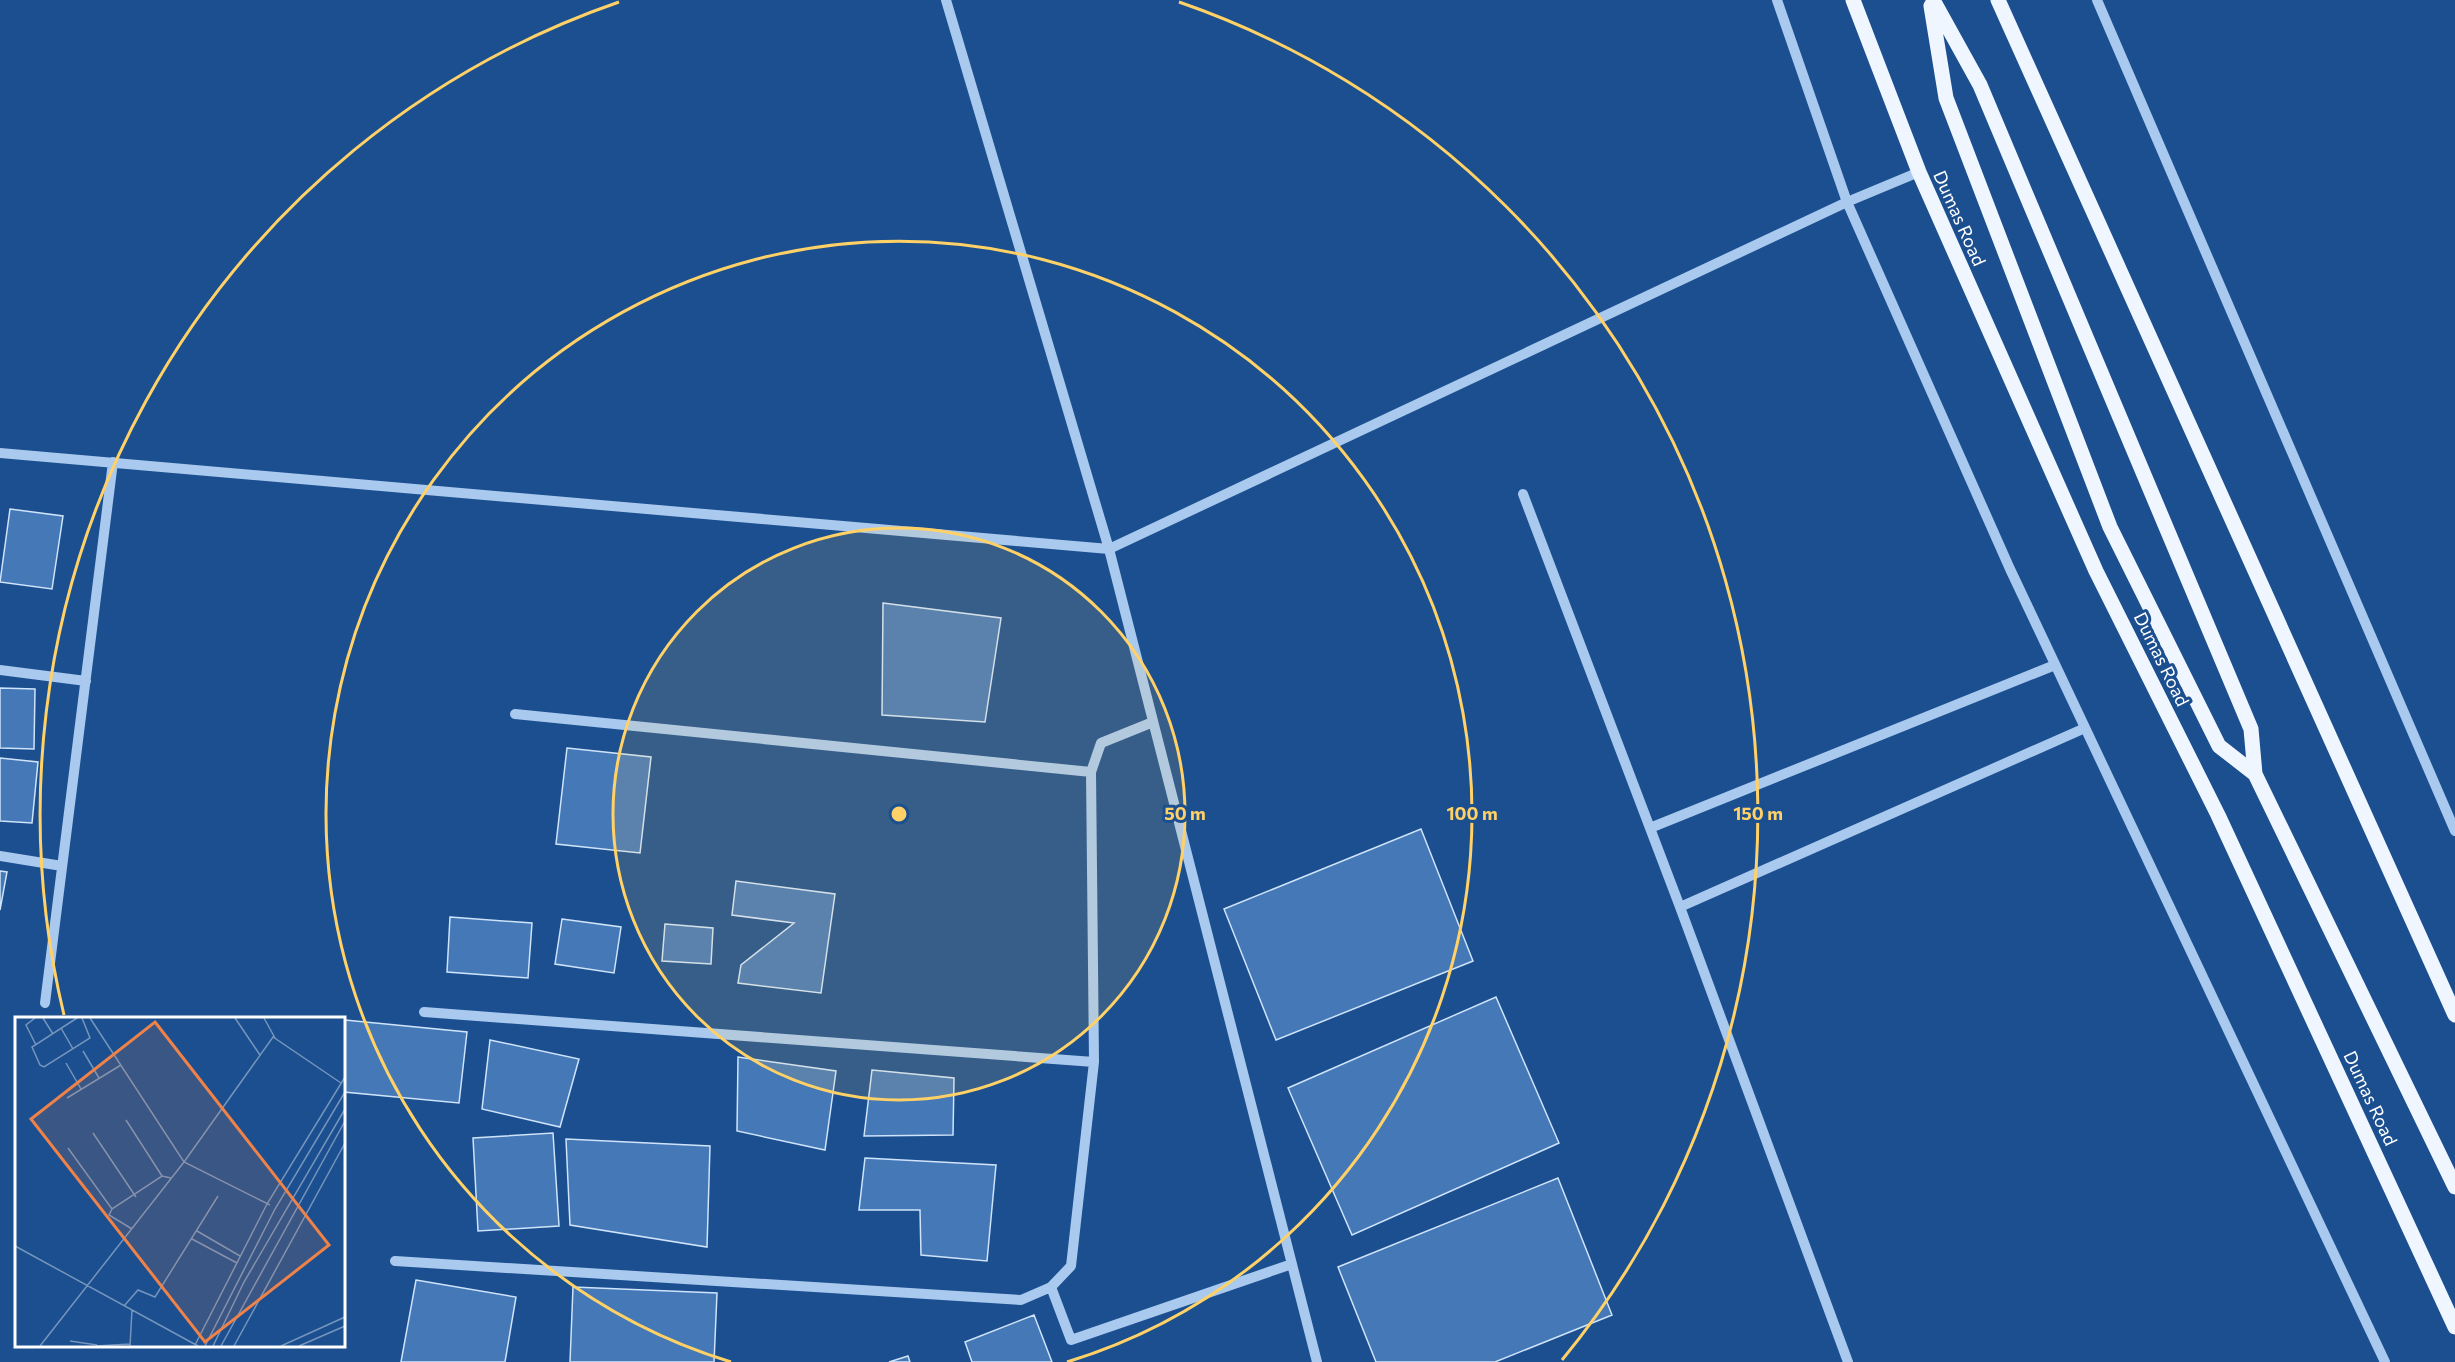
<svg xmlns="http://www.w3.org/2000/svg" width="2455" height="1362" font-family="Commissioner,sans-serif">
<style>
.building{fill:#4478b7;stroke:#cfe3fa;stroke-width:1.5}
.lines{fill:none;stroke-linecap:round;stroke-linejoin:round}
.minor{stroke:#a9c9ee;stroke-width:10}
.major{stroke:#f0f6ff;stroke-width:15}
.ring{fill:none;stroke:#ffd166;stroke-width:3}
.labels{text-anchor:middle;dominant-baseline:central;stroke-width:6;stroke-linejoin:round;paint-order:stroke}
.street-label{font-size:18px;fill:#fff;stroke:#1b4f8f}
.inset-road{fill:none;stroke:#7695bc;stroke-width:1.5}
.view{fill:#ee8249;fill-opacity:0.15;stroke:#ee8249;stroke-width:3}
.inset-edge{fill:none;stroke:#fff;stroke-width:3}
.centre{fill:#ffd166;stroke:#1b4f8f;stroke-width:3}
.ring-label{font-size:18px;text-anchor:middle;font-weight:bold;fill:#ffd166;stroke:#1b4f8f;stroke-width:6;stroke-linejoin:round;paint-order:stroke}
</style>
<rect width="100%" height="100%" fill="#1b4f8f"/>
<path class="building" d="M 10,509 L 63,516 L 52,589 L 0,582 Z
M 883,603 L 1001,618 L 985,722 L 882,715 Z
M 0,688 L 35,689 L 34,749 L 0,748 Z
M 567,748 L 651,757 L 640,853 L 556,844 Z
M 0,758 L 38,762 L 32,823 L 0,821 Z
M 1421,829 L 1473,961 L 1276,1040 L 1224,909 Z
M 0,871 L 7,872 L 0,910 Z
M 736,881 L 835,894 L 821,993 L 738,983 L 741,965 L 794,923 L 732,915 Z
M 450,917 L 532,923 L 528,978 L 447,972 Z
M 562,919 L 621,927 L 614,973 L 555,964 Z
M 665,924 L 713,928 L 711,964 L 662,961 Z
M 1496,997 L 1559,1143 L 1352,1235 L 1288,1088 Z
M 345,1020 L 467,1032 L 459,1103 L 344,1092 Z
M 490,1040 L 579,1059 L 560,1127 L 482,1109 Z
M 738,1057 L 836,1071 L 825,1150 L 737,1131 Z
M 872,1070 L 954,1078 L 953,1135 L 864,1136 Z
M 553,1133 L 559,1226 L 478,1231 L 473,1138 Z
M 566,1139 L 710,1146 L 707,1247 L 570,1225 Z
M 865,1158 L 996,1165 L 987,1261 L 921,1255 L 920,1210 L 859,1210 Z
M 1558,1178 L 1612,1315 L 1495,1362 L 1376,1362 L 1338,1267 Z
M 416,1280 L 516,1297 L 505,1362 L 401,1362 Z
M 573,1287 L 717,1293 L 714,1362 L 570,1362 Z
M 1034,1315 L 1052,1362 L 972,1362 L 965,1342 Z
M 908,1356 L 910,1362 L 889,1362 Z"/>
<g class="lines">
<path class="minor" d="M 946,0 L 1109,549 L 1317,1362
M 1777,0 L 1847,202 L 2010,569 L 2385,1362
M 2097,0 L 2455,831
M 0,453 L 1109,549 L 1847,202 L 1919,172
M 1523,494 L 1680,907 L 1848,1362
M 0,670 L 86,681
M 515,714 L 1091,772
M 1650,828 L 2055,665
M 0,856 L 62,866
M 1680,907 L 2085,728
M 45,1003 L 113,462
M 424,1012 L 1094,1062
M 395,1261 L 1021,1300 L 1051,1287 L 1071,1266 L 1094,1062 L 1091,772 L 1101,743 L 1153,722
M 1051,1287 L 1071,1340 L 1292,1264"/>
<path class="major" d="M 1853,0 L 1919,172 L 2096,571 L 2218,815 L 2455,1327
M 1933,0 L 1980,85 L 2251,729 L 2255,774 L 2455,1187
M 1998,0 L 2455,1015
M 1931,6 L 1946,98 L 2110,527 L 2219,746 L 2255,774"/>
</g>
<circle cx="899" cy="814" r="286" fill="#ffd166" fill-opacity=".12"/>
<g class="ring">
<circle cx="899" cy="814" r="286"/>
<path d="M731 1362A573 573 0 1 1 1067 1362"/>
<path d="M64 1015A859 859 0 0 1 619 2M1179 2A859 859 0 0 1 1562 1360"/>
</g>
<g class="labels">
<g class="street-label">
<text transform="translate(1960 218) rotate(66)">Dumas Road</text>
<text transform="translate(2162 659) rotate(64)">Dumas Road</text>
<text transform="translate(2371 1098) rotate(65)">Dumas Road</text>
</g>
</g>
<g transform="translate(15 1017)">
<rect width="330" height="330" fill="#1b4f8f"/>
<path class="inset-road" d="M 20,1 L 11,8 L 21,28M 28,1 L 38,17M 62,1 L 17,30 L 25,48 L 29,50 L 75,21 L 67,1M 75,1 L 169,145 L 255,188M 220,1 L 245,38M 249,1 L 260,21M 46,11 L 58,32M 68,34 L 84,61M 51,46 L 66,72M 52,81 L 106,48M 111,103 L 147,159M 78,116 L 121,180M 53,131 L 97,192 L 147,159 L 156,161M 97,192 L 94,198 L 117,212M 182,214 L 225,239M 177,222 L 222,246M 0,229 L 183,329M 109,289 L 123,273 L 140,280 L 203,179M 55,324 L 82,328M 180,328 L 252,187 L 330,60M 25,329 L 169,145 L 258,20 L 326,66M 81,329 L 115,327M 115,329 L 117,293M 190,329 L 260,192 L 330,75M 198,329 L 229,265 L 330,92M 206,329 L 330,104M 219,329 L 330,126M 266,329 L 330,300M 284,329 L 330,309"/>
<path class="view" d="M 140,5 L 314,228 L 190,325 L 16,102 Z"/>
<rect width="330" height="330" class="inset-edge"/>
</g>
<circle cx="899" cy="814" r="9" class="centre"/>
<g class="ring-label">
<text x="1185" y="820">50 m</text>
<text x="1472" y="820">100 m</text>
<text x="1758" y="820">150 m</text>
</g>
</svg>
